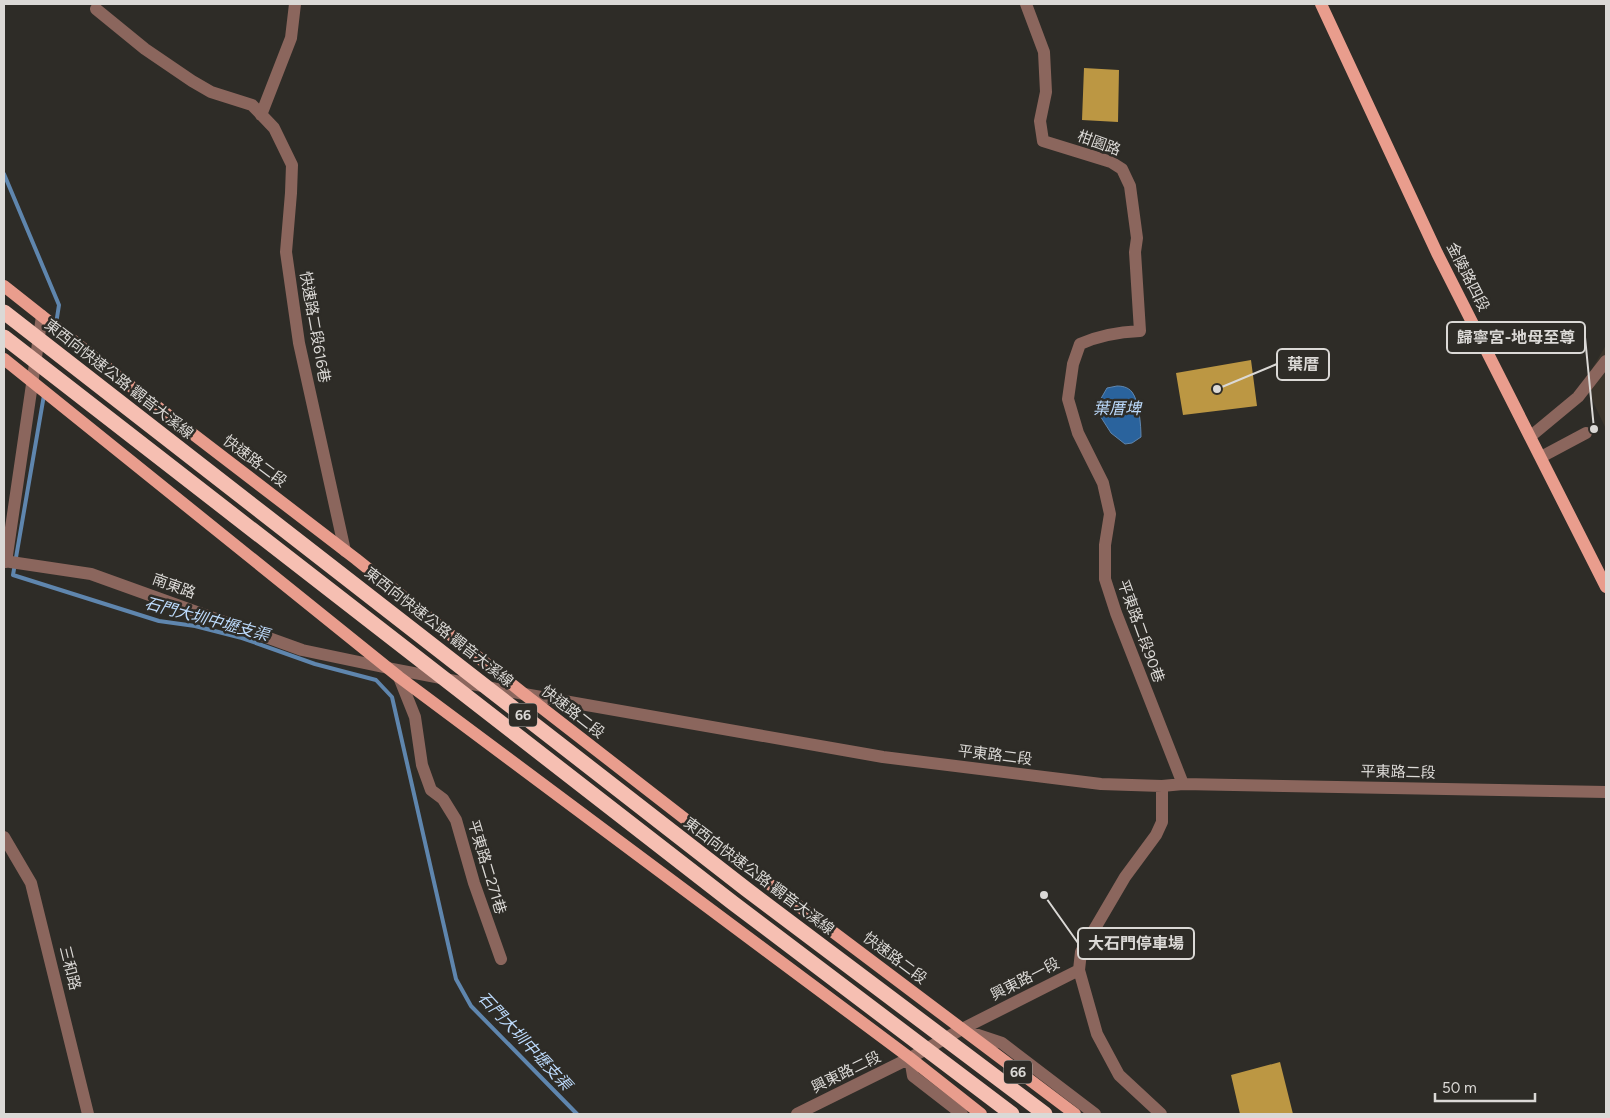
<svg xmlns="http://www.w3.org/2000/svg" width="1610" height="1118" font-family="Figtree,'Noto Sans TC',sans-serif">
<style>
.built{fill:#3b352b}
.water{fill:#2a639d;stroke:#5f86ae}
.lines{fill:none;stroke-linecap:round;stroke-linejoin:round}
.stream{stroke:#5f86ae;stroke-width:4}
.building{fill:#bc9743}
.minor{stroke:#8b665d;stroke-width:12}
.major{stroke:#e99d8d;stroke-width:12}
.highway-bridge{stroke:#f6bfb2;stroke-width:15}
.labels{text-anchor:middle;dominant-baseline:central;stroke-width:5;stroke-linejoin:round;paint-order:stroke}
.shield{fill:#2e2c27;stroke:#a7a5a2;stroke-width:1}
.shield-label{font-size:14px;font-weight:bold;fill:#dbd9d6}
.street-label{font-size:15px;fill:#dbd9d6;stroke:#2e2c27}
.water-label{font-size:16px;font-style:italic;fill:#bddbfd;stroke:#2e2c27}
.leader{fill:none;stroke:#dbd9d6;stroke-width:2}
.callout-dot{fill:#dbd9d6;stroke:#2e2c27;stroke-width:2}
.callout{fill:#2e2c27;stroke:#dbd9d6;stroke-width:2}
.callout-label{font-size:16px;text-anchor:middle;font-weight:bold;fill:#dbd9d6}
</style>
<rect width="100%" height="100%" fill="#2e2c27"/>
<path class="built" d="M 1606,345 L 1606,429 L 1584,383 Z"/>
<path class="water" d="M 1117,386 C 1122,386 1128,387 1132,392 C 1139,401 1141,425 1141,437 L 1132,443 L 1125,444 L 1111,433 L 1097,411 L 1099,402 L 1107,388 Z"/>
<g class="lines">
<path class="stream" d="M 4,174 L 59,305 L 56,324
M 44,395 L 13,575 L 159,621 L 195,626 L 242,638 L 315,664 L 376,680 L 392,697 L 456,979 L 471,1006 L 577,1114"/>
</g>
<path class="building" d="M 1084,68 L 1119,70 L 1118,122 L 1082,120 Z
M 1251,360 L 1257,406 L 1183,415 L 1176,373 Z
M 1280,1062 L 1293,1114 L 1240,1114 L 1231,1075 Z"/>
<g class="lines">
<path class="minor" d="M 1026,4 L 1044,52 L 1046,92 L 1040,121 L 1043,141 L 1111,162 L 1122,169 L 1130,186 L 1137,238 L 1135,252 L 1140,331 C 1118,332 1100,335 1080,344 L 1073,364 L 1068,399 L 1078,433 L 1103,483 L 1110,514 L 1105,545 L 1105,579 L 1116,613 L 1183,784
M 96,9 L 145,49 L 192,81 L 211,92 L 252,105 L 274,128 L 292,165 L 291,193 L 286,252 L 299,343 L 345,551
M 261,115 L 291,38 L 295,4
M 1531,436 L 1578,397 L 1606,361
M 1541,457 L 1586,433
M 4,561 L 91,574 L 302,650 L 388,668 L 524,694 L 883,757 L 1101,784 L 1162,786 L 1183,784 L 1606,792
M 6,562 L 42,316
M 399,677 L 415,717 L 422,765 L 431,790 L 443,799 L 456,820 L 474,883 L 501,959
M 4,837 L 31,883 L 88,1114
M 966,1031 L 1002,1043 L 1095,1114
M 910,1058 L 913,1076 L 962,1114
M 797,1114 L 910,1058 L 962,1029 L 1079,970
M 1161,1114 L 1119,1075 L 1097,1034 L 1079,970 L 1081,952 L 1125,877 L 1156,835 L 1162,822 L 1162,786"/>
<path class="major" d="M 1321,4 L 1437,253 L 1606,587
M 4,286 L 138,392 L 356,559 L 524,694 L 756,874 L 1075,1114
M 4,359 L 399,677 L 910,1058 L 981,1114"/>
<path class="highway-bridge" d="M 4,312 L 746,889 L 1045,1114
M 4,337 L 733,903 L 1012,1114"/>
</g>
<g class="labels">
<g class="shield">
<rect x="509" y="703.5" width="28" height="23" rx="4"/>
<rect x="1004" y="1060.5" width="28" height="23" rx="4"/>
</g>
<g class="shield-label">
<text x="523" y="715">66</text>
<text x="1018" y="1072">66</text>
</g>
<g class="street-label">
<text transform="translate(1099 143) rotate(20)">柑園路</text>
<text transform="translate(1468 277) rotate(63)">金陵路四段</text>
<text transform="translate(315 327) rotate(80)">快速路二段616巷</text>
<text transform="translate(119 379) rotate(38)">東西向快速公路 觀音大溪線</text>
<text transform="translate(255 461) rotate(37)">快速路二段</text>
<text transform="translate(174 586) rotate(20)">南東路</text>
<text transform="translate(439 627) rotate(38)">東西向快速公路 觀音大溪線</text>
<text transform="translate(1141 631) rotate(70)">平東路二段90巷</text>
<text transform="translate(573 712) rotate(38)">快速路二段</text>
<text transform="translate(995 755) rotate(7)">平東路二段</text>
<text transform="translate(1398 772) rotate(1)">平東路二段</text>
<text transform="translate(487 867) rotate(73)">平東路二271巷</text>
<text transform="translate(759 876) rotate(37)">東西向快速公路 觀音大溪線</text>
<text transform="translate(895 958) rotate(37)">快速路二段</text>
<text transform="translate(70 968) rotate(76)">三和路</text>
<text transform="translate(1025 979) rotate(-27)">興東路一段</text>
<text transform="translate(846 1072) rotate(-26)">興東路二段</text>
</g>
<g class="water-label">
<text x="1117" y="408">葉厝埤</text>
<text transform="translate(207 619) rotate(15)">石門大圳中壢支渠</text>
<text transform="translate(525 1041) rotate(47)">石門大圳中壢支渠</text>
</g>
</g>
<path class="leader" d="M1594 429L1585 337M1217 389L1277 364M1044 895L1078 943"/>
<g class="callout-dot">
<circle cx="1594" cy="429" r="5"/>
<circle cx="1217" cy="389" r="5"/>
<circle cx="1044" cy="895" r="5"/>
</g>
<g class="callout">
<rect x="1447" y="322" width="138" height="31" rx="5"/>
<rect x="1277" y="349" width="52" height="31" rx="5"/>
<rect x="1078" y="928" width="116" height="31" rx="5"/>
</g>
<g class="callout-label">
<text x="1516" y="343">歸寧宮-地母至尊</text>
<text x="1303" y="370">葉厝</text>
<text x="1136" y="949">大石門停車場</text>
</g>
<rect width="1610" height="1118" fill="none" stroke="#dbd9d6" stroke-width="10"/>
<path d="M1435 1093v8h100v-8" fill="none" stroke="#dbd9d6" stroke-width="2.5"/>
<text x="1442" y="1093" font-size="15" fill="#dbd9d6" stroke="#2e2c27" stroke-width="4" paint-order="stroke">50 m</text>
</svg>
